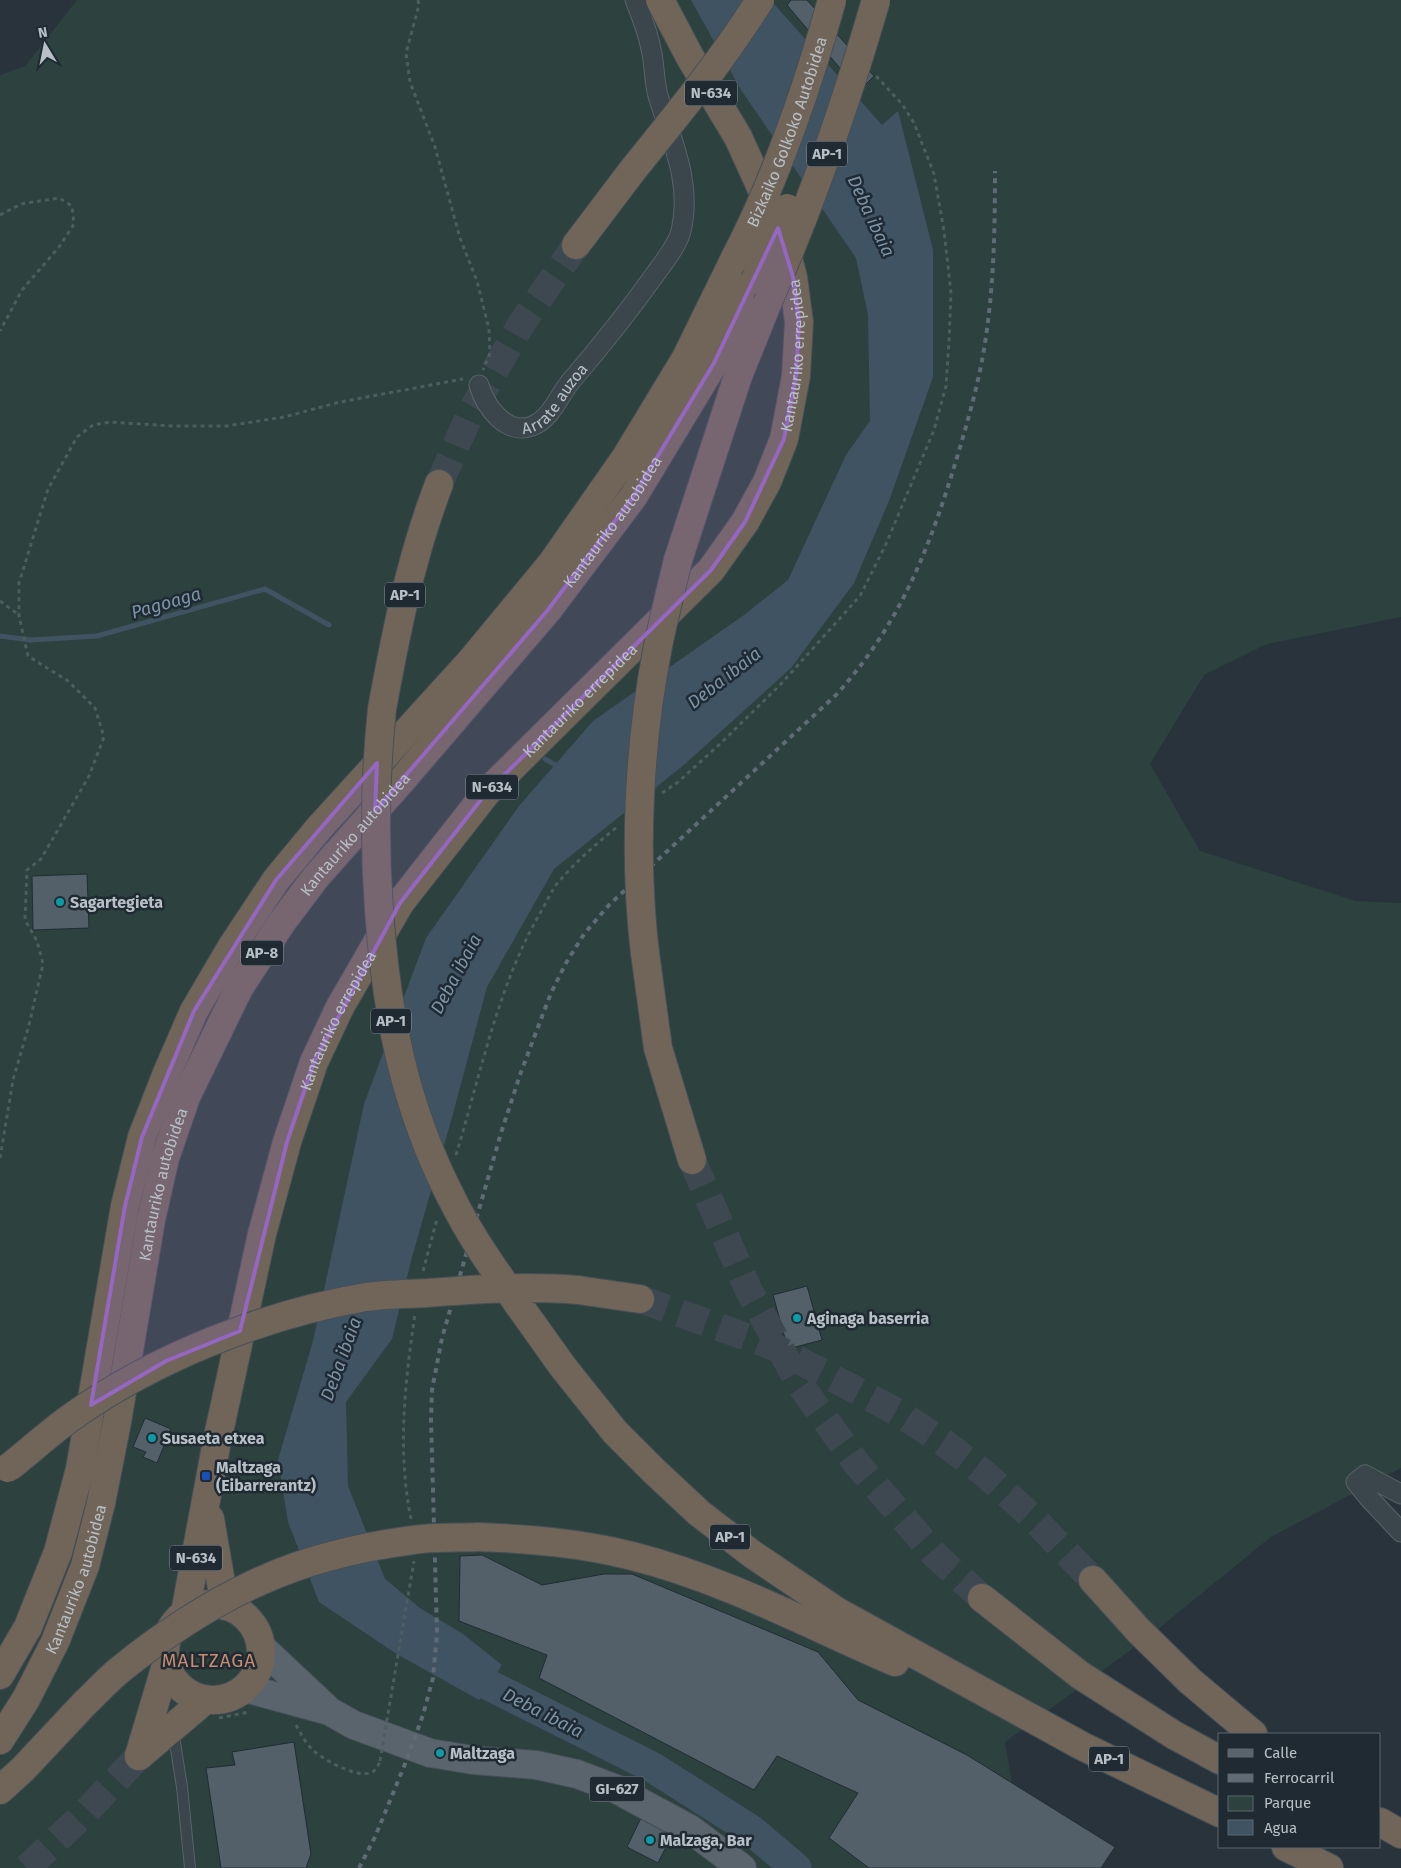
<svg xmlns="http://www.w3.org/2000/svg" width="1401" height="1868" font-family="'Fira Sans',sans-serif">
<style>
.green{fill:#2d413f}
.water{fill:#405363}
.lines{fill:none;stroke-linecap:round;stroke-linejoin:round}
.stream{stroke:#405363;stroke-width:5}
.river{stroke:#405363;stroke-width:31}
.building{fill:#536069;stroke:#222c34}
.highway-tunnel{stroke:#3e4851;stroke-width:28;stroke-dasharray:28 14;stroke-linecap:butt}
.lane-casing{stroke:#59636a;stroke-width:12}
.street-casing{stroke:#59636a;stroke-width:21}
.primary-casing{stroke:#454e56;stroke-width:30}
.highway-casing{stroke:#465057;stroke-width:30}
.path{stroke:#4c5e5d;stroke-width:3;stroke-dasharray:4 4;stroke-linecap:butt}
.lane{stroke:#3b454c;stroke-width:10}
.street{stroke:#3b454c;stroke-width:19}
.primary{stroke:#5a646c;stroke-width:28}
.highway{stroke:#71655a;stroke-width:28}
.rail{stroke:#606b75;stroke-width:4;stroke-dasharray:5 5;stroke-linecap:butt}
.highway-bridge-casing{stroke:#465057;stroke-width:30;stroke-linecap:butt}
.path-bridge{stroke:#4c5e5d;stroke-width:3;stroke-dasharray:4 4;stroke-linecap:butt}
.highway-bridge{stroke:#71655a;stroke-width:28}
.marked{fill:#9367c2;fill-opacity:0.2;stroke:#9367c2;stroke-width:4;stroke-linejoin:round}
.culture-dot{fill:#0f9aa8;stroke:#202a32;stroke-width:2}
.transit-dot{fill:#1a4fb4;stroke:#202a32;stroke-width:2}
.labels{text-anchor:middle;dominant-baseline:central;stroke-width:5;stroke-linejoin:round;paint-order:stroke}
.shield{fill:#202a32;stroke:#8a939a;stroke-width:1}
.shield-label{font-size:15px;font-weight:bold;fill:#b8c0c7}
.street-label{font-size:16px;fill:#b8c0c7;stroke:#202a32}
.poi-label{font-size:16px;font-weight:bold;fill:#b8c0c7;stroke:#202a32;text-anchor:start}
.water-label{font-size:18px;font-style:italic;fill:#7c94a7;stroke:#202a32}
.quarter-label{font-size:19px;letter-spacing:1px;fill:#c88c72;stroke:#202a32}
</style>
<rect width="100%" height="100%" fill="#28333c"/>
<path class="green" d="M 77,0 L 1401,0 L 1401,617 L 1267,644 L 1204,675 L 1150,764 L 1200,851 L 1356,901 L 1401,903 L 1401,1468 L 1271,1537 L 1147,1638 L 1005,1742 L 1026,1868 L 0,1868 L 0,75 L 25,66 Z"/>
<path class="water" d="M 691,0 L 773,0 L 774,4 L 882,125 L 898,111 L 933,250 L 933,377 L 889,501 L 854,583 L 791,668 L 685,764 L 554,869 L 487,987 L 451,1121 L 412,1257 L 392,1339 L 346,1402 L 348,1486 L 385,1579 L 420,1608 L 463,1634 L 502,1665 L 479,1700 L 395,1653 L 319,1602 L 288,1522 L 278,1460 L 313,1341 L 364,1104 L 426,938 L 519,806 L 593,721 L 744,615 L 788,580 L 846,455 L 870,421 L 868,315 L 856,258 L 741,90 Z"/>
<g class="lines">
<path class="stream" d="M 0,636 L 31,640 L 97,636 L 265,589 L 329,625
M 545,759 L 559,767"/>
<path class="river" d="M 451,1666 L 652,1767 L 751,1830 L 796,1868"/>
</g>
<path class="building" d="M 791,0 L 807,0 L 874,76 L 859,91 L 787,5 Z
M 87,874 L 89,928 L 33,930 L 32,876 Z
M 807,1286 L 822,1340 L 788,1349 L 773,1295 Z
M 145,1418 L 171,1429 L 157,1463 L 143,1457 L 146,1452 L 133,1447 Z
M 482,1555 L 542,1585 L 604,1574 L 632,1574 L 818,1652 L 858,1700 L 967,1755 L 1115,1847 L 1101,1868 L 869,1868 L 829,1838 L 858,1793 L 777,1756 L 754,1790 L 539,1678 L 547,1655 L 459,1621 L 460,1556 Z
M 294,1742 L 311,1854 L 306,1868 L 221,1868 L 206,1768 L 235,1765 L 232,1752 Z
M 641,1818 L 673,1833 L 658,1863 L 627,1847 Z"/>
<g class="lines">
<path class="highway-tunnel" d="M 439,484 L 470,414 L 520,326 L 576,245
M 692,1160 L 749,1291 L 799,1383 L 857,1464 L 935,1555 L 982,1598
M 640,1299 L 772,1346 L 899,1413 L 943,1442 L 985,1474 L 1030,1515 L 1093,1580
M 27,1868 L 84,1814 L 139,1756"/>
<defs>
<path id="lane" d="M 173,1730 L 182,1787 L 190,1868"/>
<g id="street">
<path id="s1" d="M 479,385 C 485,406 506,436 532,426 C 551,419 559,395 571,381 C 601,346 629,311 656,273 C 664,262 678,244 681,231 C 692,185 673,143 659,99 C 654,84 655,69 652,54 C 649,36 642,17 635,0"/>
<path d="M 1401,1494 L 1365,1475 L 1356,1482 L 1368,1497 L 1401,1532"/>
</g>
<path id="primary" d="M 261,1647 L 326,1708
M 245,1688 L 329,1711 L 354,1725 L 430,1753 L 473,1760 L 536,1765 L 577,1774 L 614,1788 L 690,1829 L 742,1868"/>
<g id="highway">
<path d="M 576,245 L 632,171"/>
<path d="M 678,560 L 738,376 L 767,304"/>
<path d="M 382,709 C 396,632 411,557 439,484"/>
<path d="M 645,953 L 658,1048 L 692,1160"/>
<path d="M 578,1290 L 640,1299"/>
<path d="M 518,1304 L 563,1367 L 615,1432 L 654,1471 L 699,1513 L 752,1554 L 838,1612 L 1082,1746 L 1220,1813"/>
<path d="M 210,1519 L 225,1606"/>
<path d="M 478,1537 C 530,1539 581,1543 632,1556 C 724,1579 809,1625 895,1662"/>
<path d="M 1093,1580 L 1138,1630 L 1190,1681 L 1253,1734"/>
<path d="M 982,1598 L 1080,1675 L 1174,1735 L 1220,1760"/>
<circle cx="213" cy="1652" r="48"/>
<path id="s2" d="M 185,1613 L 217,1441 L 262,1234 L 287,1142 L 314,1062 L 340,1007 L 400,903 L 487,792 L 711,570 L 745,522 L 767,482 L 784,439 L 796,376 L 799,322 L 793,277 L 785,247 L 774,216 L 738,137 L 690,57 L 660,0"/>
<path d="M 0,1675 L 28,1627 L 58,1552 L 80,1469 L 125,1206 L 142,1137 L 167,1073 L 194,1011 L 231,948 L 276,880 L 319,828 L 471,661 L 552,563 L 626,457 L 686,358 L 734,260"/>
<path id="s3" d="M 0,1740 L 26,1699 L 55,1642 L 85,1566 L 101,1503 L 117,1422 L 151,1220 L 165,1158 L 186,1097 L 239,988 L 282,922 L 316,877 L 402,780 L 547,611 L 633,497 L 714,363 L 755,280"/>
<path d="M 139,1756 L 167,1662"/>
<path d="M 139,1756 L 205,1700"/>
<path d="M 0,1790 L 23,1769 L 85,1703"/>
<path d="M 1380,1822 L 1401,1834"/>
<path d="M 1286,1847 L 1329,1868"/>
</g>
</defs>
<use href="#lane" class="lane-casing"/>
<use href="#street" class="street-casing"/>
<use href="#primary" class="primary-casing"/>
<use href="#highway" class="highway-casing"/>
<path class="path" d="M 418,0 L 419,5 L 406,53 L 410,82 L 435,147 L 460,238 L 477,281 L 489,329 L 490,353 L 483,370
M 0,215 L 21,204 L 59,198 L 72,206 L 74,224 L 59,247 L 22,290 L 0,331
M 0,601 L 19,615
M 662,793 L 677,783 L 721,743 L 780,685 L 860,596 L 886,544 L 934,430 L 946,386 L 949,341 L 951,293 L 944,231 L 934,174 L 914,123 L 902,104 L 876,76
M 456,1155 C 480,1076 498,986 539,915 C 545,905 550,894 556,885 C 574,863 595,845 617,827
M 0,1158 L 13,1080 L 29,1025 L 43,964 L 37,941 L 25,920 L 27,870 L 41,859 L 89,776 L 104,737 L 95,708 L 68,681 L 28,656 L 19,616 L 19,583 L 48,489 L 77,437 L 93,425 L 110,422 L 173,426 L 227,426 L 284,417 L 340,402 L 463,379
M 423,1271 L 437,1219
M 411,1519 C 397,1451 405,1382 415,1314
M 219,1718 L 249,1712
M 296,1725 C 301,1734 306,1744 314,1751 C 324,1760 357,1778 370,1773 C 376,1771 378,1766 380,1761"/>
<use href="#lane" class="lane"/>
<use href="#street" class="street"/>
<use href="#primary" class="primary"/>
<use href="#highway" class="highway"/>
<path class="rail" d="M 359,1868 L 375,1837 L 405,1764 L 423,1715 L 433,1678 L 437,1633 L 431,1419 L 432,1390 L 442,1338 L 501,1133 L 521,1072 L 538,1027 L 551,993 L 566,963 L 584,934 L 609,905 L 836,695 C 904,620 933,539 961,444 C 972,406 982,369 987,329 C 994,277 995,224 995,171"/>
<defs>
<g id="highway-bridge">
<path d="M 632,171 C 676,116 722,61 760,0"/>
<path id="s4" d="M 734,260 C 777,178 807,89 832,0"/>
<path d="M 755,280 L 787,208"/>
<path d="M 767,304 C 811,205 846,104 876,0"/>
<path d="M 382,709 C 375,776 374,842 379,909 C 386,1011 404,1107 452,1199 C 470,1236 495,1270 518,1304"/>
<path d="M 645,953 C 633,854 639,743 658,646 C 664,617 671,589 678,560"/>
<path d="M 8,1468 C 30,1451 50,1432 73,1416 C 156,1357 266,1314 366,1297 C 386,1294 407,1294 427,1293 C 478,1289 527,1286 578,1290"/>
<path d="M 85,1703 C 97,1692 108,1679 121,1669 C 160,1637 210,1604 256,1583 C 305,1560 359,1547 413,1540 C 434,1537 457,1538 478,1537"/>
</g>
</defs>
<use href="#highway-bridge" class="highway-bridge-casing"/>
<path class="path-bridge" d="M 380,1761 L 414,1561"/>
<use href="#highway-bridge" class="highway-bridge"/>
</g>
<path class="marked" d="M 778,228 L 793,277 L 799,322 L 796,376 L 784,439 L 745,522 L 711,570 L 487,792 L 400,903 L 314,1062 L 287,1142 L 240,1331 L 166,1361 L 91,1405 L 125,1206 L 142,1137 L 194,1011 L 276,880 L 377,763 L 375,811 L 547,611 L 633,497 L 714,363 Z"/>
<g class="culture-dot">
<circle cx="60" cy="902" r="5"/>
<circle cx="797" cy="1318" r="5"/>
<circle cx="152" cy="1438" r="5"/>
<circle cx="440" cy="1753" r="5"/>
<circle cx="650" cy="1840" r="5"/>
</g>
<rect class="transit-dot" x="201" y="1471" width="10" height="10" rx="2.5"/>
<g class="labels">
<g class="shield">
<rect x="685" y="80.5" width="52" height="25" rx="4"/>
<rect x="807" y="141.5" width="40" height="25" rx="4"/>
<rect x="385" y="582.5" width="40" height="25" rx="4"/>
<rect x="466" y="774.5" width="52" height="25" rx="4"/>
<rect x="241" y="940.5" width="42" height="25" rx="4"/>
<rect x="371" y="1008.5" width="40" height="25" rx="4"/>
<rect x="710" y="1524.5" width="40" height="25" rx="4"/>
<rect x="170" y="1545.5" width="52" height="25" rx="4"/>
<rect x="1089" y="1746.5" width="40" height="25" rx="4"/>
<rect x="589.5" y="1776.5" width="55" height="25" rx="4"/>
</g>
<g class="shield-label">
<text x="711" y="93">N-634</text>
<text x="827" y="154">AP-1</text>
<text x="405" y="595">AP-1</text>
<text x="492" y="787">N-634</text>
<text x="262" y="953">AP-8</text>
<text x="391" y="1021">AP-1</text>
<text x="730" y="1537">AP-1</text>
<text x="196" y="1558">N-634</text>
<text x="1109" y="1759">AP-1</text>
<text x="617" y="1789">GI-627</text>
</g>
<g class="street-label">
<text stroke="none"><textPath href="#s4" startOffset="139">Bizkaiko Golkoko Autobidea</textPath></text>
<text stroke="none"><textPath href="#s2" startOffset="1439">Kantauriko errepidea</textPath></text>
<text stroke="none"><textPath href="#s1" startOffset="110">Arrate auzoa</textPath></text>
<text stroke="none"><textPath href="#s3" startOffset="1394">Kantauriko autobidea</textPath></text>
<text stroke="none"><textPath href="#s2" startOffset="1019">Kantauriko errepidea</textPath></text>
<text stroke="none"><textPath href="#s3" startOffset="989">Kantauriko autobidea</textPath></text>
<text stroke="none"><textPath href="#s2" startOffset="614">Kantauriko errepidea</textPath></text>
<text stroke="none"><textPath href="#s3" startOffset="584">Kantauriko autobidea</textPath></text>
<text stroke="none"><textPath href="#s3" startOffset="179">Kantauriko autobidea</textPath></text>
</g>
<g class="poi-label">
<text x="70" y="902">Sagartegieta</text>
<text x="807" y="1318">Aginaga baserria</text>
<text x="162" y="1438">Susaeta etxea</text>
<text x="216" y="1467">Maltzaga<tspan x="216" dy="18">(Eibarrerantz)</tspan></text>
<text x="450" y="1753">Maltzaga</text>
<text x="660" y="1840">Malzaga, Bar</text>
</g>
<g class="water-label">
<text transform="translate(871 216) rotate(65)">Deba ibaia</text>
<text transform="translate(166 603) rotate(-16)">Pagoaga</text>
<text transform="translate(724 678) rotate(-38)">Deba ibaia</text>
<text transform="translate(456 974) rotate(-62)">Deba ibaia</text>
<text transform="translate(341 1359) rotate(-70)">Deba ibaia</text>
<text transform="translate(543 1713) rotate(27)">Deba ibaia</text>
</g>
<g class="quarter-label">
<text x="209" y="1660">MALTZAGA</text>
</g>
</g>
<rect x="1218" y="1733" width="162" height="115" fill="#202a32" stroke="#5d666e"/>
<rect x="1228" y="1749" width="25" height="8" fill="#5a646c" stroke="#5d666e"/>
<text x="1264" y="1758" font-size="15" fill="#b8c0c7">Calle</text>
<rect x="1228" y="1774" width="25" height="8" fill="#606b75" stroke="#5d666e"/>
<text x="1264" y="1783" font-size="15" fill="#b8c0c7">Ferrocarril</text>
<rect x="1228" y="1796" width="25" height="15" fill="#2d413f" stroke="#5d666e"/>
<text x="1264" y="1808" font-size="15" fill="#b8c0c7">Parque</text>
<rect x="1228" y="1820" width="25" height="15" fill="#405363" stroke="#5d666e"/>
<text x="1264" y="1833" font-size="15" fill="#b8c0c7">Agua</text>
<g transform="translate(45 45) rotate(350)" stroke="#202a32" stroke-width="4" paint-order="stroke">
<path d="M0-4L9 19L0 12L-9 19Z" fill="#b8c0c7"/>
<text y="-8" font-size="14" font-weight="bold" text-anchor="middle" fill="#b8c0c7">N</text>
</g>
</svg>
